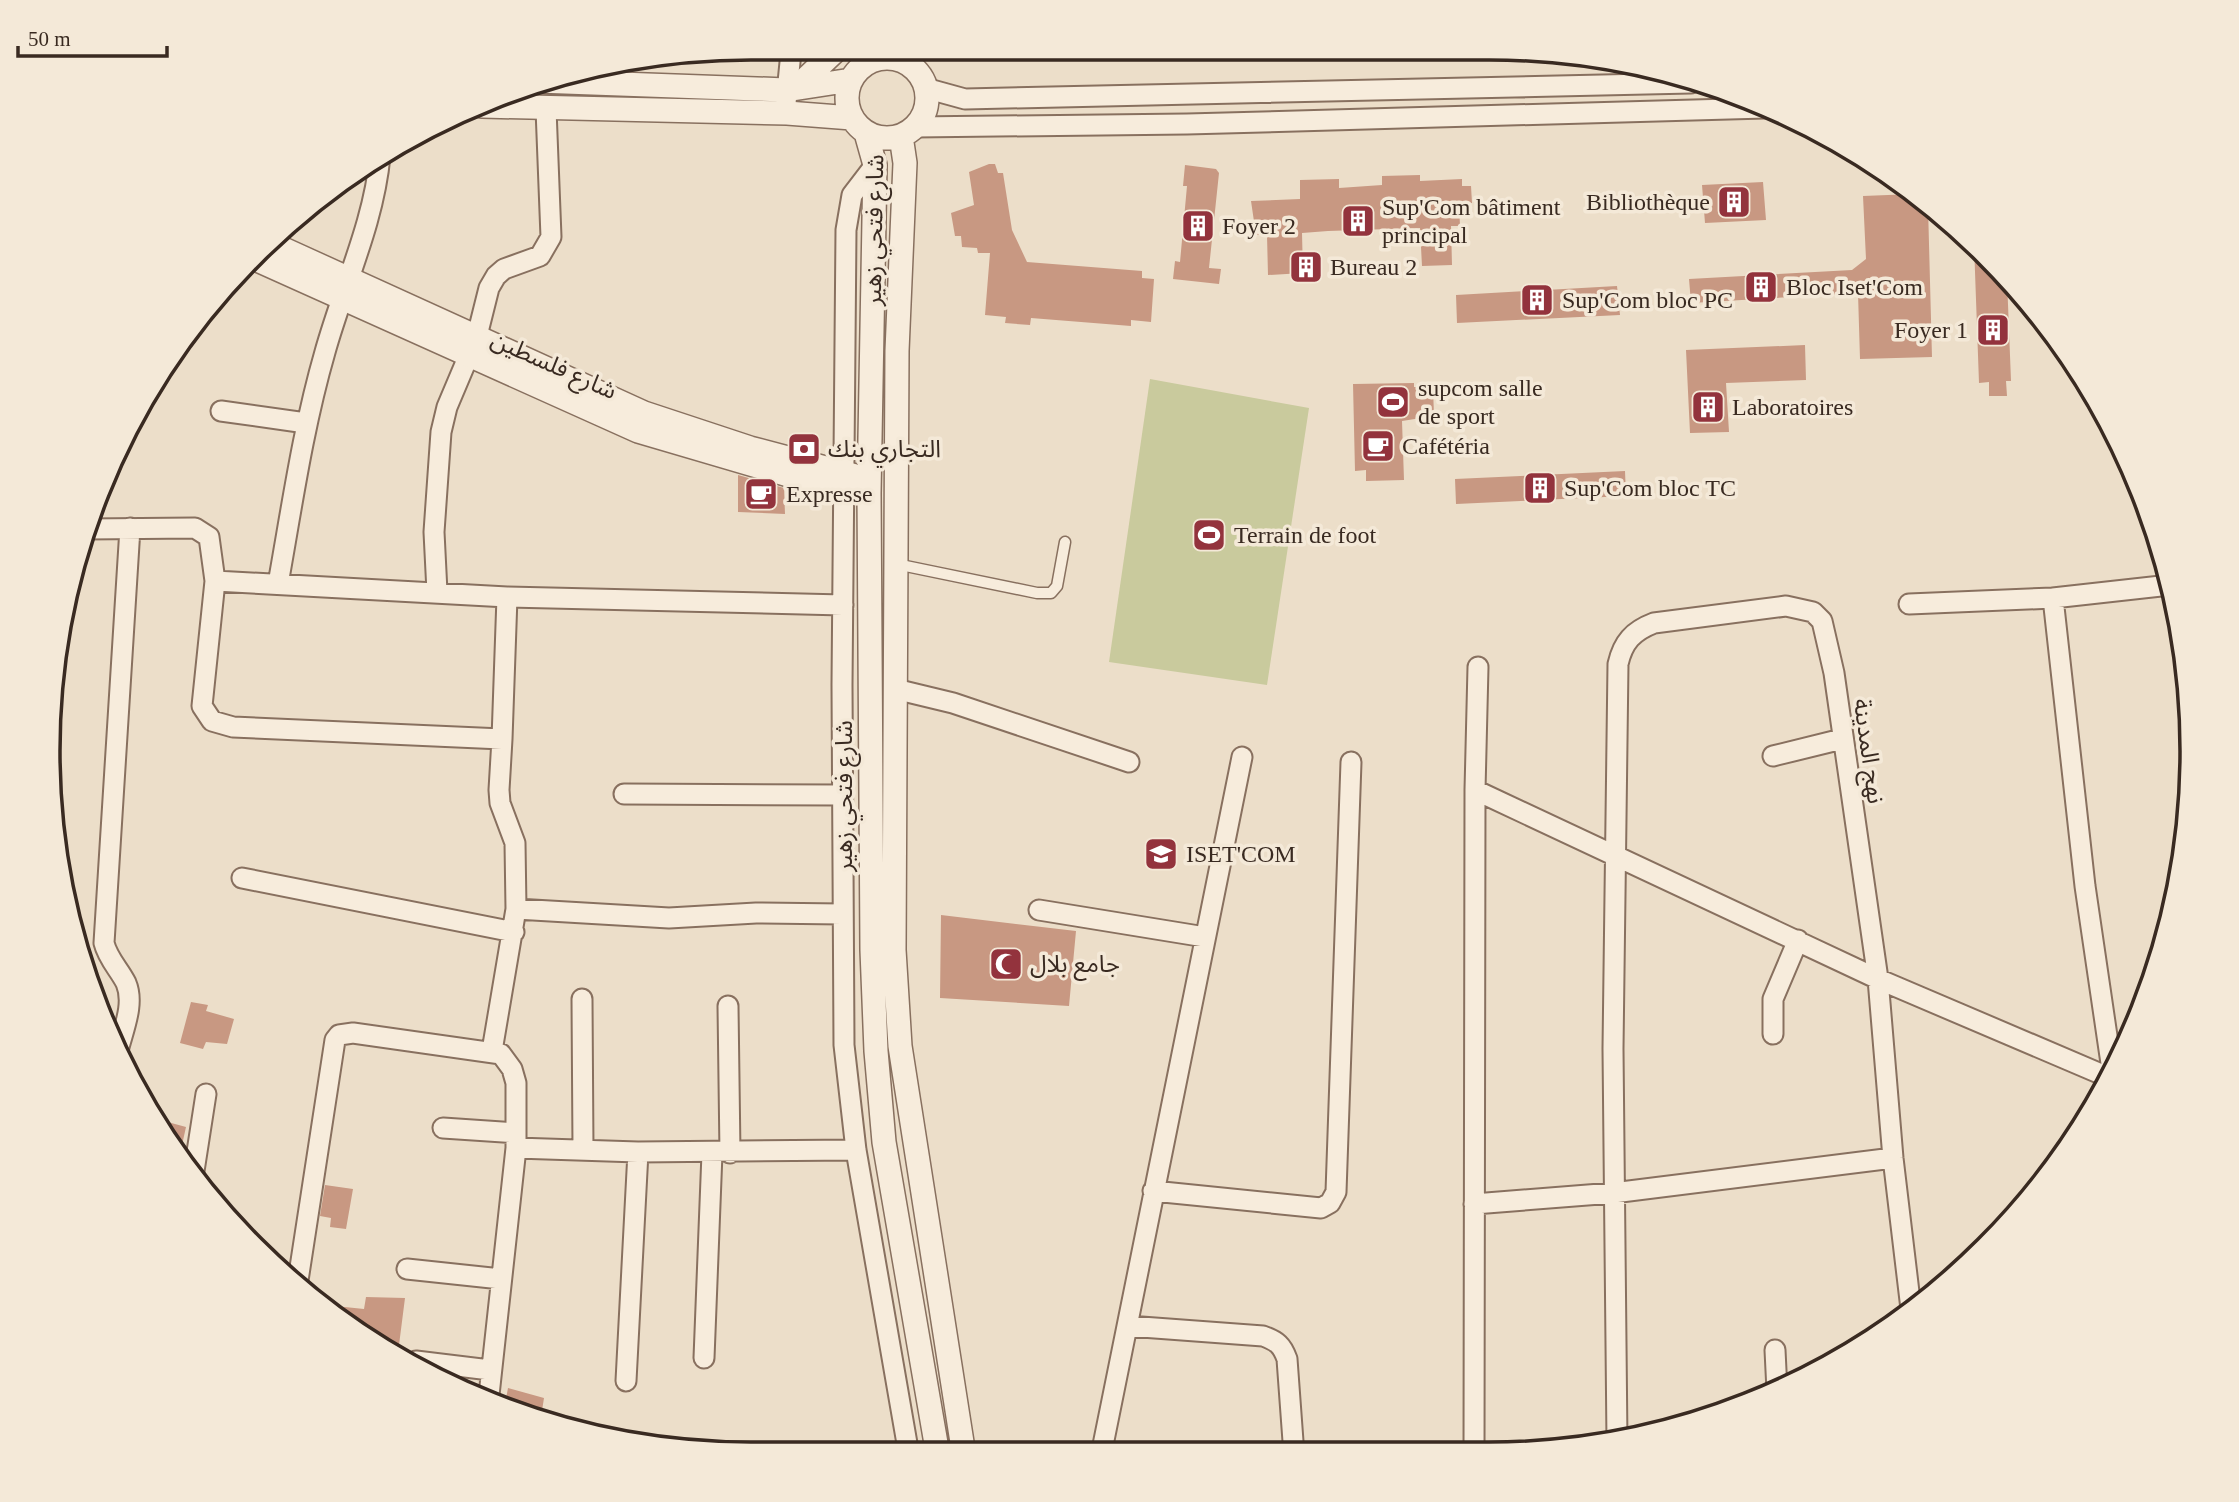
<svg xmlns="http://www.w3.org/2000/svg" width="2239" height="1502" font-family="'Times New Roman','Noto Sans Arabic',serif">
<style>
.green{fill:#c9ca9d}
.building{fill:#c89882}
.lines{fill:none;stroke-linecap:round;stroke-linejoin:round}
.service-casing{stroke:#88705f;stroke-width:13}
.minor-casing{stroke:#88705f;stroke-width:23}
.tertiary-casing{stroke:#88705f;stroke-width:26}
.service{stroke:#f7ecdc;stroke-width:10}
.minor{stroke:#f7ecdc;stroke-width:19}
.tertiary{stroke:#f7ecdc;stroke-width:23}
.labels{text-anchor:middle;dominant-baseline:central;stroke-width:7;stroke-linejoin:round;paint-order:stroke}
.poi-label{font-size:24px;fill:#392a21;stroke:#f4e9d8;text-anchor:start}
.street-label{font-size:24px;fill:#392a21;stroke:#f4e9d8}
.rim{fill:none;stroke:#392a21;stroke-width:3.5}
</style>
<rect width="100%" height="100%" fill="#ecdec9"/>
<path class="green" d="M 1150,379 L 1309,408 L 1267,685 L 1109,662 Z"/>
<path class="building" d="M 989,164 L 995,164 L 998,173 L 1003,173 L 1012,230 L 1027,262 L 1142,271 L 1142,278 L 1154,279 L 1151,322 L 1131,320 L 1131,326 L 1031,318 L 1030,325 L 1005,323 L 1006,317 L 985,315 L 990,253 L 978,253 L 977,248 L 962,247 L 961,236 L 955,236 L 951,213 L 974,205 L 969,172 Z
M 1185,165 L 1216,169 L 1219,173 L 1209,268 L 1221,269 L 1219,284 L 1173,279 L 1175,261 L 1180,262 L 1187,186 L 1183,186 Z
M 1420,175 L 1420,181 L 1462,179 L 1462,186 L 1471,186 L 1472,203 L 1459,203 L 1460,226 L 1451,226 L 1452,265 L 1422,266 L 1420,228 L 1328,231 L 1302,233 L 1303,273 L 1268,275 L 1267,235 L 1256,235 L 1251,201 L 1300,199 L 1300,180 L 1339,179 L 1339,188 L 1382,185 L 1382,176 Z
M 1763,182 L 1766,220 L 1705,223 L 1702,185 Z
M 1913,194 L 1928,206 L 1932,357 L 1860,359 L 1858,293 L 1691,303 L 1689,279 L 1852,270 L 1866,259 L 1863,196 Z
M 1974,244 L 2007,279 L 2011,381 L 2006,381 L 2007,396 L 1989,396 L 1989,382 L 1979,383 Z
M 1617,286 L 1620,315 L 1457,323 L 1456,295 Z
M 1805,345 L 1806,380 L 1726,383 L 1729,432 L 1690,433 L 1686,350 Z
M 1414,383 L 1414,387 L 1433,387 L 1434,416 L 1402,421 L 1404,480 L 1366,481 L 1366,470 L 1355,471 L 1353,384 Z
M 1625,471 L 1626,496 L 1456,504 L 1455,479 Z
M 738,475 L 784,488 L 785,514 L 738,512 Z
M 941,915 L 1076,931 L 1069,1006 L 940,998 Z
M 191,1002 L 208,1005 L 206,1011 L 234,1019 L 227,1044 L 206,1042 L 203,1049 L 180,1043 Z
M 153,1118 L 186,1127 L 180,1154 Z
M 325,1185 L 353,1189 L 346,1229 L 330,1227 L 331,1218 L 320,1216 Z
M 366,1297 L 405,1298 L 399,1345 L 372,1340 L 316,1304 L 364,1309 Z
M 508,1388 L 544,1398 L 541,1417 L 505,1404 Z"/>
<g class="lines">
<defs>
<path id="service" d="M 896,564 L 1037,593 L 1051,593 L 1057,586 L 1065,542"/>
<path id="minor" d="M 925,88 L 965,99 L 1691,83
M 786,103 L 791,52
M 915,127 L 1187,124 L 1765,108
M 875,165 L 852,195 L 846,230 L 842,685 L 844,1045 L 856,1150 L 909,1455
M 221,411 L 306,423
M 87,529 L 195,528 L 209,537 L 215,581 L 202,706 L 212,721 L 233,727 L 502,739 L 507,597
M 215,581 L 507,597 L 843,605
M 278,584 C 292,506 303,428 325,352 C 343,287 374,223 380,156
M 437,592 L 434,532 L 441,432 L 447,407 L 477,336 L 489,288 L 496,276 L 504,269 L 540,256 L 551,237 L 546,109
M 2053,598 L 2085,886 L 2112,1070
M 1909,604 L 2053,598 L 2170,585
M 895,689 L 953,703 L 1129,762
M 1773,756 L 1842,739
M 1475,790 L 1878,979 L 2108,1077
M 624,794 L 842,795
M 242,878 L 514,932
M 516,909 L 669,918 L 756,913 L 842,914
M 1039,910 L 1205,937
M 582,999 L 583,1149
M 728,1006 L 730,1153
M 1773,1034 L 1773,999 L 1798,940
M 118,1051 C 123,1030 135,1004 126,983 C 119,969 108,959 104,943 L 130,528
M 492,1051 L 516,909 L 515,843 L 500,803 L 499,790 L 502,739
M 443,1128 L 516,1133
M 516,1148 L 638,1152 L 856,1150
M 194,1171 L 206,1094
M 1153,1191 L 1321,1208 L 1330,1203 L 1336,1192 L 1351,762
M 1474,1204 L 1613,1193 L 1893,1158
M 407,1269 L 501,1279
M 297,1287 L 335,1040 L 339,1035 L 353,1033 L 501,1054 L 512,1069 L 516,1083 L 516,1148 L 489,1395
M 1128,1326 L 1263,1336 C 1277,1341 1282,1345 1287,1359 L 1294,1455
M 1775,1350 L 1777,1391
M 704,1358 L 712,1153
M 416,1361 L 490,1370
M 626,1381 L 638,1152
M 1617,1442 L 1613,1049 L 1618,664 C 1623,642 1633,631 1654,623 L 1786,606 L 1813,612 L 1822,621 L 1834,673 L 1878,979 L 1893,1158 L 1911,1309
M 1101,1455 L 1242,757
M 1474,1455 L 1475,790 L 1478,667"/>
<path id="tertiary" d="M847 98a40 40 0 1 1 80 0a40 40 0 1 1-80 0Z
M 538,81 L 786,90 L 851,80
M 796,88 L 834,52
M 482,106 L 787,113 L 852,118
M 866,133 L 875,165 L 869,493 L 872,950 L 876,1051 L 884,1142 L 938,1455
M 901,136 L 905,163 L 897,351 L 894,950 L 900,1046 L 964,1455
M 268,242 L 644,413 L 750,448 L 856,476
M 253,258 L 638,431 L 819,484 L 869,493"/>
</defs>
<use href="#service" class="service-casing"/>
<use href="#minor" class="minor-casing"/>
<use href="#tertiary" class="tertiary-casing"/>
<use href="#service" class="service"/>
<use href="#minor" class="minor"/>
<use href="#tertiary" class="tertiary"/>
</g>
<defs>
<symbol id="building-square" viewBox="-11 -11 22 22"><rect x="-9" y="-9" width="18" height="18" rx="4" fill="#93333d" stroke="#f4e9d8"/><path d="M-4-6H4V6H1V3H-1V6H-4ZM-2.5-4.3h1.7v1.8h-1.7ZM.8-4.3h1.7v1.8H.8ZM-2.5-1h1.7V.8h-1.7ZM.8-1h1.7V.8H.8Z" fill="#fff"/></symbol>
<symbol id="stadium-square" viewBox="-11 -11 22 22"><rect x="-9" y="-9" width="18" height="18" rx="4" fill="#93333d" stroke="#f4e9d8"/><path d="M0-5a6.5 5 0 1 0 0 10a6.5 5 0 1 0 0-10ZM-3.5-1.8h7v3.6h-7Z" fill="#fff"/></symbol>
<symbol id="cafe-square" viewBox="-11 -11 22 22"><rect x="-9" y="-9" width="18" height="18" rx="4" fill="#93333d" stroke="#f4e9d8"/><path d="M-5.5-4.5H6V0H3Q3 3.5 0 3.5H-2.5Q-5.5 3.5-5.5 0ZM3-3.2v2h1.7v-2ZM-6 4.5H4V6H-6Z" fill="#fff"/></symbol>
<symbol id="bank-square" viewBox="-11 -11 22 22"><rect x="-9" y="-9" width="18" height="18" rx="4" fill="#93333d" stroke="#f4e9d8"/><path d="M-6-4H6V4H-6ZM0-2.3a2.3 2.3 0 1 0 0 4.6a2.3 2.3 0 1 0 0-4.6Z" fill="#fff"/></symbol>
<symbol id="school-square" viewBox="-11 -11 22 22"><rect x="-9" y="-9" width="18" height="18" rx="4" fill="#93333d" stroke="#f4e9d8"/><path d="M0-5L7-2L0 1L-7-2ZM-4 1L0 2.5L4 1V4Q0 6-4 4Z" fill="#fff"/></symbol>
<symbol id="mosque-square" viewBox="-11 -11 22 22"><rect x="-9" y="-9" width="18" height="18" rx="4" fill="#93333d" stroke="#f4e9d8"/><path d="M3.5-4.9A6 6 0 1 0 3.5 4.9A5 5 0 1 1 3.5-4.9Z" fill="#fff"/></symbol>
</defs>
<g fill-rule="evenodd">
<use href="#building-square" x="1715" y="183" width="38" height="38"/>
<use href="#building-square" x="1339" y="202" width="38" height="38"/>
<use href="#building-square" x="1179" y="207" width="38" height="38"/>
<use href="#building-square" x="1287" y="248" width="38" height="38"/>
<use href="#building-square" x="1742" y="268" width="38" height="38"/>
<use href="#building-square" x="1518" y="281" width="38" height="38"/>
<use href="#building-square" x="1974" y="311" width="38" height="38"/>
<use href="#stadium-square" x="1374" y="383" width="38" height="38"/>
<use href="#building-square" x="1689" y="388" width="38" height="38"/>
<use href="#cafe-square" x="1359" y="427" width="38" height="38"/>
<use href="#bank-square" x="785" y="430" width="38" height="38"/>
<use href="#building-square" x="1521" y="469" width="38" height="38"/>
<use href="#cafe-square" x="742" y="475" width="38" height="38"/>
<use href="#stadium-square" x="1190" y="516" width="38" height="38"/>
<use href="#school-square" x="1142" y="835" width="38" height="38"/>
<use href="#mosque-square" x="987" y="945" width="38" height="38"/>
</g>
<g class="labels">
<g class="poi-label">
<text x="1710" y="202" text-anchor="end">Bibliothèque</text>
<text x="1382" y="207">Sup'Com bâtiment<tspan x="1382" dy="28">principal</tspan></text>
<text x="1222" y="226">Foyer 2</text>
<text x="1330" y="267">Bureau 2</text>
<text x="1786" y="287">Bloc Iset'Com</text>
<text x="1562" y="300">Sup'Com bloc PC</text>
<text x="1968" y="330" text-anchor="end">Foyer 1</text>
<text x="1418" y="388">supcom salle<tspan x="1418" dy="28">de sport</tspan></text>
<text x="1732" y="407">Laboratoires</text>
<text x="1402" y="446">Cafétéria</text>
<text x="828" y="449">التجاري بنك</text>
<text x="1564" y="488">Sup'Com bloc TC</text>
<text x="786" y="494">Expresse</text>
<text x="1234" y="535">Terrain de foot</text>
<text x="1186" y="854">ISET'COM</text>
<text x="1030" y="964">جامع بلال</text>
</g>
<g class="street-label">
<text transform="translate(874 230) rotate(-89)">شارع فتحي زهير</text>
<text transform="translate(554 365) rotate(24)">شارع فلسطين</text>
<text transform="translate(1869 751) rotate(82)">نهج المدينة</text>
<text transform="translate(844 796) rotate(-90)">شارع فتحي زهير</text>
</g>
</g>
<path d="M0 0H2239V1502H0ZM751 60H1489A691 691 0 0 1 2180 751V751A691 691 0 0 1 1489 1442H751A691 691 0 0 1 60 751V751A691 691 0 0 1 751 60Z" fill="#f4e9d8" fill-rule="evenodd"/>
<path class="rim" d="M751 60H1489A691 691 0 0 1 2180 751V751A691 691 0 0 1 1489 1442H751A691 691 0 0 1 60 751V751A691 691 0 0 1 751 60Z"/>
<path d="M18 46v10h149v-10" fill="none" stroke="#392a21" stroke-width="3.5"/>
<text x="28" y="46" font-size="21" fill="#392a21" stroke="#f4e9d8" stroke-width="5" paint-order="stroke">50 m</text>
</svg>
